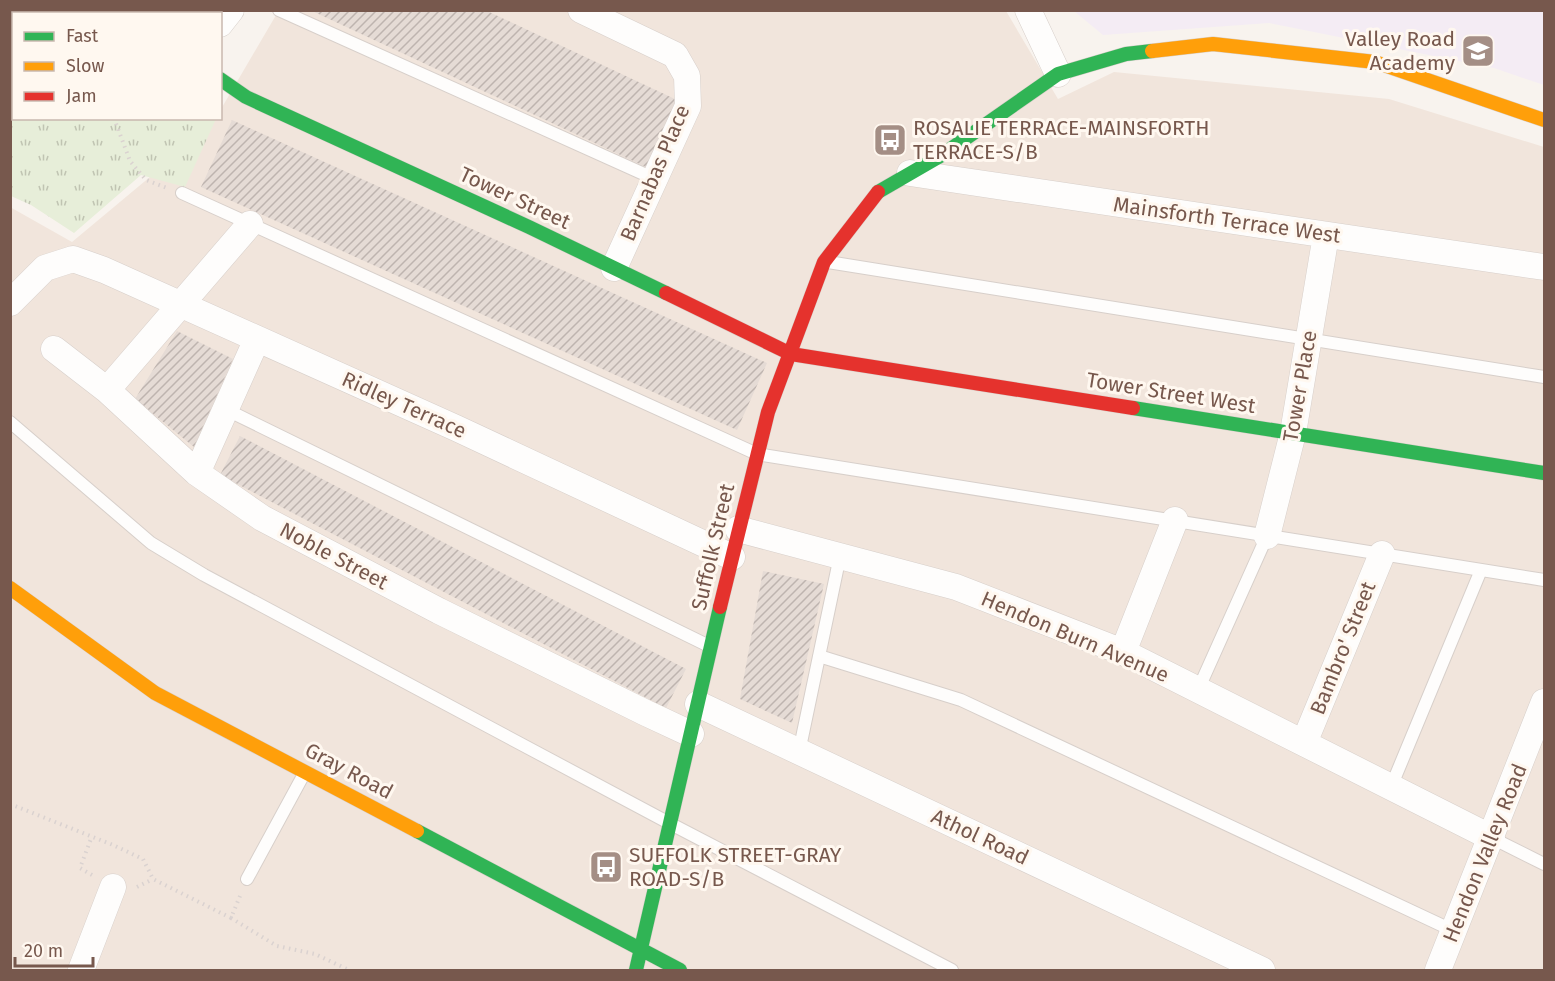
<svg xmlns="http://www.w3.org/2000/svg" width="1555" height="981" font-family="'Fira Sans',sans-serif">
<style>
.residential{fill:#f1e5dc}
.education{fill:#f4ecf4}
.grass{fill:url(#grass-tufts)}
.building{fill:url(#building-hatch)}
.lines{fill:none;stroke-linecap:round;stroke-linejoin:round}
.lane-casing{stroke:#d7cfca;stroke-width:14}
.street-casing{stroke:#d7cfca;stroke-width:27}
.fast-casing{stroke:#d8cfca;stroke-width:15}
.slow-casing{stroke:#d8cfca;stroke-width:15}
.jam-casing{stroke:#d8cfca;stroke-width:15}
.path{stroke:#dad2d0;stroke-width:4;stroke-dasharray:1.5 4.5;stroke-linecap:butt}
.lane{stroke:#fefdfc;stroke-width:12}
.street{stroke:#fefdfc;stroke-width:26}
.fast{stroke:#30b455;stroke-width:14}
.slow{stroke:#ff9f0a;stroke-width:14}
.jam{stroke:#e5322d;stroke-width:14}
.labels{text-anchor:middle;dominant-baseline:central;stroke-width:6;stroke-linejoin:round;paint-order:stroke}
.poi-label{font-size:21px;fill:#77584d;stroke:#fff8f0;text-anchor:start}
.street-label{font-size:21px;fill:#77584d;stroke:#fff8f0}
</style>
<defs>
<pattern id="grass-tufts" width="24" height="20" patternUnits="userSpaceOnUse" patternTransform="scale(1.5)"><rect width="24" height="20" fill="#e7eed9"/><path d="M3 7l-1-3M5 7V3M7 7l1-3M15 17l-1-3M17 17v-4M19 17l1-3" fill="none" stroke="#c0c4b2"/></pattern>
<pattern id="building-hatch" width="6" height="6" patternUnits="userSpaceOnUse" patternTransform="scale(1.5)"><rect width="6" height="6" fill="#e5dbd5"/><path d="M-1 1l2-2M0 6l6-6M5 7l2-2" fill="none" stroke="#beb4af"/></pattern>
</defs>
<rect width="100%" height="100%" fill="#f8f3ee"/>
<path class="residential" d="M 279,10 L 1006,11 L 1058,99 L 1114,72 L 1389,99 L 1544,147 L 1544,970 L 11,970 L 10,207 L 72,242 L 211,126 L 215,119 L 220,118 L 221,109 Z"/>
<path class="education" d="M 1074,11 L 1544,11 L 1544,85 L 1494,68 L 1269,23 L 1103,35 Z"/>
<path class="grass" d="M 11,11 L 231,11 L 220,14 L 14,14 L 14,118 L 216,119 L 185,187 L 141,175 L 74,233 L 31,205 L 11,196 Z"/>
<path class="building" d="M 310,10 L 485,10 L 677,100 L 646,167 Z
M 232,120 L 767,363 L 737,430 L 201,187 Z
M 177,331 L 233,359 L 194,447 L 135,399 Z
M 240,436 L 686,669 L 666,708 L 220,475 Z
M 763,571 L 824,584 L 792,723 L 740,699 Z"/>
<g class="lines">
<defs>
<path id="lane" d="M 279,10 L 655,179
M 182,193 L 757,454 L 1544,580
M 828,262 L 1544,377
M 225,409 L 709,646
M 10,422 L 151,543 L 204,575 L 671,824 L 952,970
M 819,656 L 961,700 L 1454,931
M 1198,690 L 1267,536
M 799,752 L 840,556
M 1391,787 L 1481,570
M 1492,838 L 1544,864
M 247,879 L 304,774"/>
<path id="street" d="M 581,10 L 675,55 L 687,76 L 688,106 L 614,268
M 1028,10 L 1058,74
M 220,24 L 231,10
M 910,173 L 1544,267
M 10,303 L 45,268 L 73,259 L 104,270 L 456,428 L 732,557
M 54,349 L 107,390 L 197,473 L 262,518 L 439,611 L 646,713 L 691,734
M 107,390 L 250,224
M 197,473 L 257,339
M 738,529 L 956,587 L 1123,652 L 1492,838
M 1267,536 L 1293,433 L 1326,235
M 1123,652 L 1175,520
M 698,704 L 1262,970
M 1304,743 L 1382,554
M 81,970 L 113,887
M 1438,970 L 1544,702"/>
<path id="fast" d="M 220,79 L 246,97 L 529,227 L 666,293
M 878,192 L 942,155 L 1058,74 L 1126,54 L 1152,51
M 1133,408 L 1544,473
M 417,831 L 680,970
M 636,970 L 720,607"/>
<path id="slow" d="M 1152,51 L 1213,44 L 1375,62 L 1544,120
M 10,588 L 155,693 L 417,831"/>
<path id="jam" d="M 666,293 L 791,354 L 1133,408
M 720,607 L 768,412 L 824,262 L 878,192"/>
</defs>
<use href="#lane" class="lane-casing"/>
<use href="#street" class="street-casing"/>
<use href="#fast" class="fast-casing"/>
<use href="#slow" class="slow-casing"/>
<use href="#jam" class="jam-casing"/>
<path class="path" d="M 79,10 L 84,14
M 141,14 L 142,10
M 114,118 L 130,161 L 146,180 L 167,188
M 10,804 L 113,845 L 143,859 L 153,879 L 231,918 L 240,896
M 92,875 L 80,868 L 92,836
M 137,887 L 153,879
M 231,918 L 277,946 L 315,954 L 349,970"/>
<use href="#lane" class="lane"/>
<use href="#street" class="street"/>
<use href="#fast" class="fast"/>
<use href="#slow" class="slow"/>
<use href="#jam" class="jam"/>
</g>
<defs>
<symbol id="school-square" viewBox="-11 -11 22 22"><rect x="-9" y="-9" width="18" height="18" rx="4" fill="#a48e85" stroke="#fff8f0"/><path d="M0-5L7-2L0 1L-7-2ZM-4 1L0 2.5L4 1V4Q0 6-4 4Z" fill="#fff"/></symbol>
<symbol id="bus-square" viewBox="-11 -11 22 22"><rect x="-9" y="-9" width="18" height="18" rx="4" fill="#a48e85" stroke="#fff8f0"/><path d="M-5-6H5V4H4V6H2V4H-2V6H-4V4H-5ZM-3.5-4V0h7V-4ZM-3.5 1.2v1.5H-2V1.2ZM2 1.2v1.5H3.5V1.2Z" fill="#fff"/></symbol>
</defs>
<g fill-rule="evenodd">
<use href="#school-square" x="1459" y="32" width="38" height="38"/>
<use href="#bus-square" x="871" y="121" width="38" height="38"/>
<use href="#bus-square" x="587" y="848" width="38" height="38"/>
</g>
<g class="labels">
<g class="poi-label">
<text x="1455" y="39" text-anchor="end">Valley Road<tspan x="1455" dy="24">Academy</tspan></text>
<text x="913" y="128">ROSALIE TERRACE-MAINSFORTH<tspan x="913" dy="24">TERRACE-S/B</tspan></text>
<text x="629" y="855">SUFFOLK STREET-GRAY<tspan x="629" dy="24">ROAD-S/B</tspan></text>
</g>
<g class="street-label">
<text transform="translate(655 173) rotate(-67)">Barnabas Place</text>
<text transform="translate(515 198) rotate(25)">Tower Street</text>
<text transform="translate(1227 220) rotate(8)">Mainsforth Terrace West</text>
<text transform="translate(1300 386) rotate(-80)">Tower Place</text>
<text transform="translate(1171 393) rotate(9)">Tower Street West</text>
<text transform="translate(404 405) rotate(24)">Ridley Terrace</text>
<text transform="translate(713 547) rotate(-77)">Suffolk Street</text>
<text transform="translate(334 556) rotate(28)">Noble Street</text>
<text transform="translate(1075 637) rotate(23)">Hendon Burn Avenue</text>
<text transform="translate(1343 648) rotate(-68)">Bambro' Street</text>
<text transform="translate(349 771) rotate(28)">Gray Road</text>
<text transform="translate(980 837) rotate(25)">Athol Road</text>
<text transform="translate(1485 853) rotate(-68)">Hendon Valley Road</text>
</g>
</g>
<rect width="1555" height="981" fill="none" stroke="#77584d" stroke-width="24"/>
<rect x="12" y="12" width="210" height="108" fill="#fff8f0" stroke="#c9b8af" stroke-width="1.5"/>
<rect x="24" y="32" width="30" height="9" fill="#30b455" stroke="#c9b8af" stroke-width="1.5"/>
<text x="66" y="42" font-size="18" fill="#77584d">Fast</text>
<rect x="24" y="62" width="30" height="9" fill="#ff9f0a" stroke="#c9b8af" stroke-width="1.5"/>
<text x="66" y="72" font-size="18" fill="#77584d">Slow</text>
<rect x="24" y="92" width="30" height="9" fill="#e5322d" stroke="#c9b8af" stroke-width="1.5"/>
<text x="66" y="102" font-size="18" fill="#77584d">Jam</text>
<path d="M15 957v9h78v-9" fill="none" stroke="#77584d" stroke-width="3"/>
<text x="24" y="957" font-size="18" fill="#77584d" stroke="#fff8f0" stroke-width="4.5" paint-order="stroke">20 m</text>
</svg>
